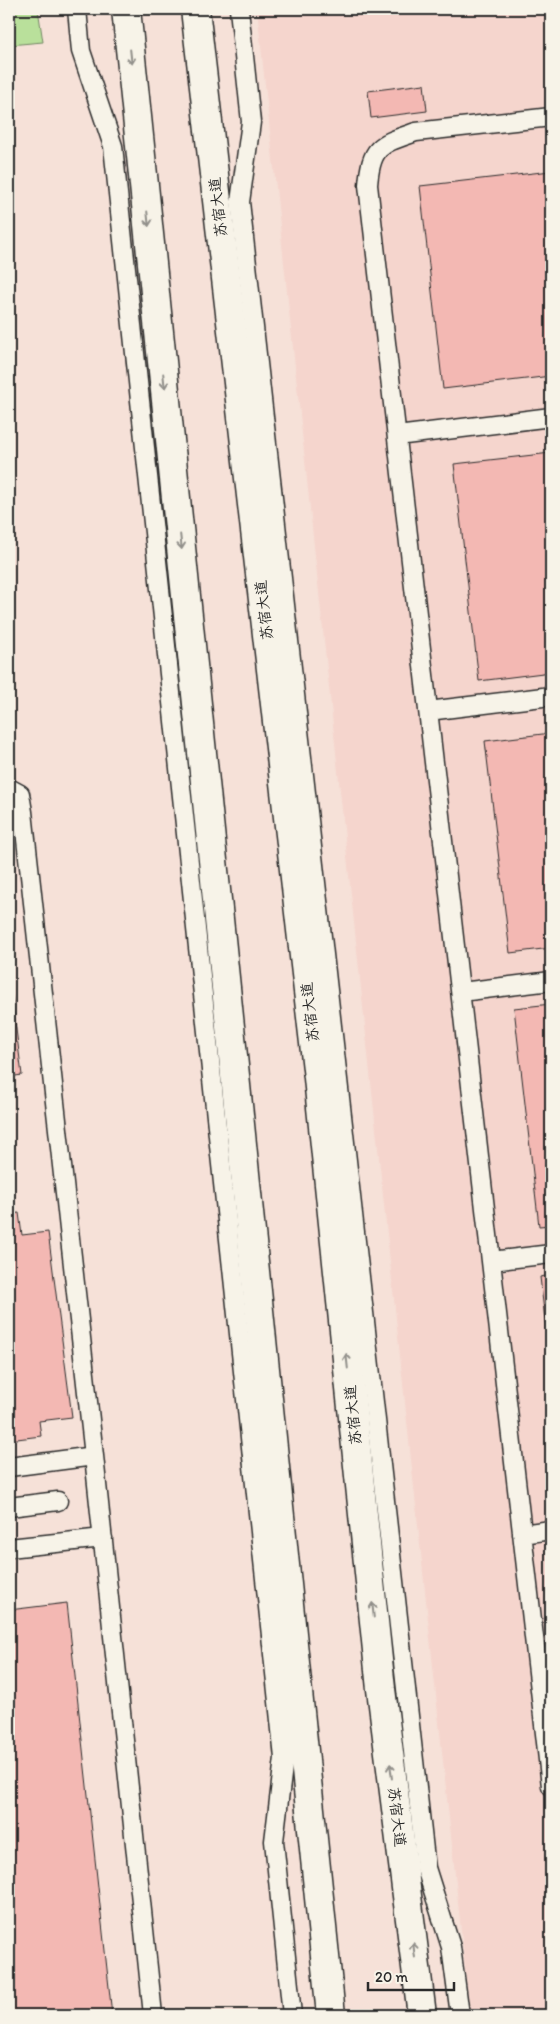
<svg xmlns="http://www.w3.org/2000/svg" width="560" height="2024" font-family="Itim,'LXGW WenKai TC',sans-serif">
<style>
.built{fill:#f5d5cd}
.green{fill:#b9e09b;stroke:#728663}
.building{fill:#f3b8b3;stroke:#2b2b2b}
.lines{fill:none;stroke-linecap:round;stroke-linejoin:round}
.lane-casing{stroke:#2b2b2b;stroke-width:21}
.primary-casing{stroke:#2b2b2b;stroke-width:31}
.lane{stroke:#f7f3e8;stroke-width:18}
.primary{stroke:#f7f3e8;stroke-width:28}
.oneway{stroke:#918f8a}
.labels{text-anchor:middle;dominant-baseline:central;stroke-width:4;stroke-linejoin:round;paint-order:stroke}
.street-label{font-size:15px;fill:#2b2b2b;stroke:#f7f3e8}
</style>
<rect width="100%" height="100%" fill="#f6e1d8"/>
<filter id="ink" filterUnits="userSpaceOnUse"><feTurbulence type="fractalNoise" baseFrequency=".02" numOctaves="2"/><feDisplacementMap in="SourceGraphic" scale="10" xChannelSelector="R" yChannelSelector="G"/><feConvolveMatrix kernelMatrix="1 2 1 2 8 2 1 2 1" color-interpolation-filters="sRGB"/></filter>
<g filter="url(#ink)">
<path class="built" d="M 257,9 L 551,9 L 551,2015 L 470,2015 Z"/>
<path class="green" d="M 9,9 L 38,9 L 43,42 L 9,45 Z"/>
<path class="building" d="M 424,84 L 427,111 L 371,118 L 368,91 Z
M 551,171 L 551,376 L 443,389 L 420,186 Z
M 551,453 L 551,672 L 479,681 L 454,464 Z
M 551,733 L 551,948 L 510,953 L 485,741 Z
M 9,976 L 22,1075 L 9,1077 Z
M 551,1004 L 551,1225 L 539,1226 L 514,1008 Z
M 19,1213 L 22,1235 L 48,1232 L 72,1417 L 39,1421 L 41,1436 L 9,1440 L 9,1214 Z
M 551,1275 L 551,1372 L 540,1277 Z
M 67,1603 L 112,2015 L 9,2015 L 9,1610 Z"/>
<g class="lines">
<defs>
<path id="lane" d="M 77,9 L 81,51 L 113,146 L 284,1758 L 274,1841 L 292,2015
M 239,9 L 251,122 L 240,202 L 426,1868 L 451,1947 L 460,2015
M 551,117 L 416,132 C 381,144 371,145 368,185 L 551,1786
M 397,436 L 551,417
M 428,711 L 551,696
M 9,788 L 20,794 L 23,812 L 94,1456 L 153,2015
M 461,992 L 551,981
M 491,1261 L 551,1254
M 9,1467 L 94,1456
M 9,1507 L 58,1501
M 522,1534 L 551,1530
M 9,1548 L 103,1538"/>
<path id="primary" d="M 126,9 L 331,2015
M 195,9 L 318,1078 L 381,1689 L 422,2015"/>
</defs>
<use href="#lane" class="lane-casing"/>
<use href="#primary" class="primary-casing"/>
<use href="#lane" class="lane"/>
<use href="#primary" class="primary"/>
</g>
<defs><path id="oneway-shaft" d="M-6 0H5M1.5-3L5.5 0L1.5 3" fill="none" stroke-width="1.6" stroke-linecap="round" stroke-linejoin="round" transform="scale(1.25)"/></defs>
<g class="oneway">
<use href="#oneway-shaft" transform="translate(131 57) rotate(84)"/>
<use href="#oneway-shaft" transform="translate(148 219) rotate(84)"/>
<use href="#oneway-shaft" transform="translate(164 381) rotate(84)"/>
<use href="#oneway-shaft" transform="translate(181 542) rotate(84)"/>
<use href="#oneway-shaft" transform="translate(347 1361) rotate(-96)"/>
<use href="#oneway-shaft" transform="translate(373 1610) rotate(-96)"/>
<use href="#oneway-shaft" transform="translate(391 1771) rotate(-97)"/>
<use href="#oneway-shaft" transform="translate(414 1950) rotate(-97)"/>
</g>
</g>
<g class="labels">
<g class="street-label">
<text transform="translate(218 207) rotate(-97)">苏宿大道</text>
<text transform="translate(264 610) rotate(-97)">苏宿大道</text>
<text transform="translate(310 1012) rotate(-97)">苏宿大道</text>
<text transform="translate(353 1415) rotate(-96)">苏宿大道</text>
<text transform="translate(397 1817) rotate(83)">苏宿大道</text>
</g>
</g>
<rect width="560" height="2024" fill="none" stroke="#f7f3e8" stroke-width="30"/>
<rect x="15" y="15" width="530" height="1994" fill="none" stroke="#2b2b2b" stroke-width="2" filter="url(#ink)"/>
<path d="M368 1982v8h86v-8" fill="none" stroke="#2b2b2b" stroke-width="2.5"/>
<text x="375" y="1982" font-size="15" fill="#2b2b2b" stroke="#f7f3e8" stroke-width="4" paint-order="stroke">20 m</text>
</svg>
